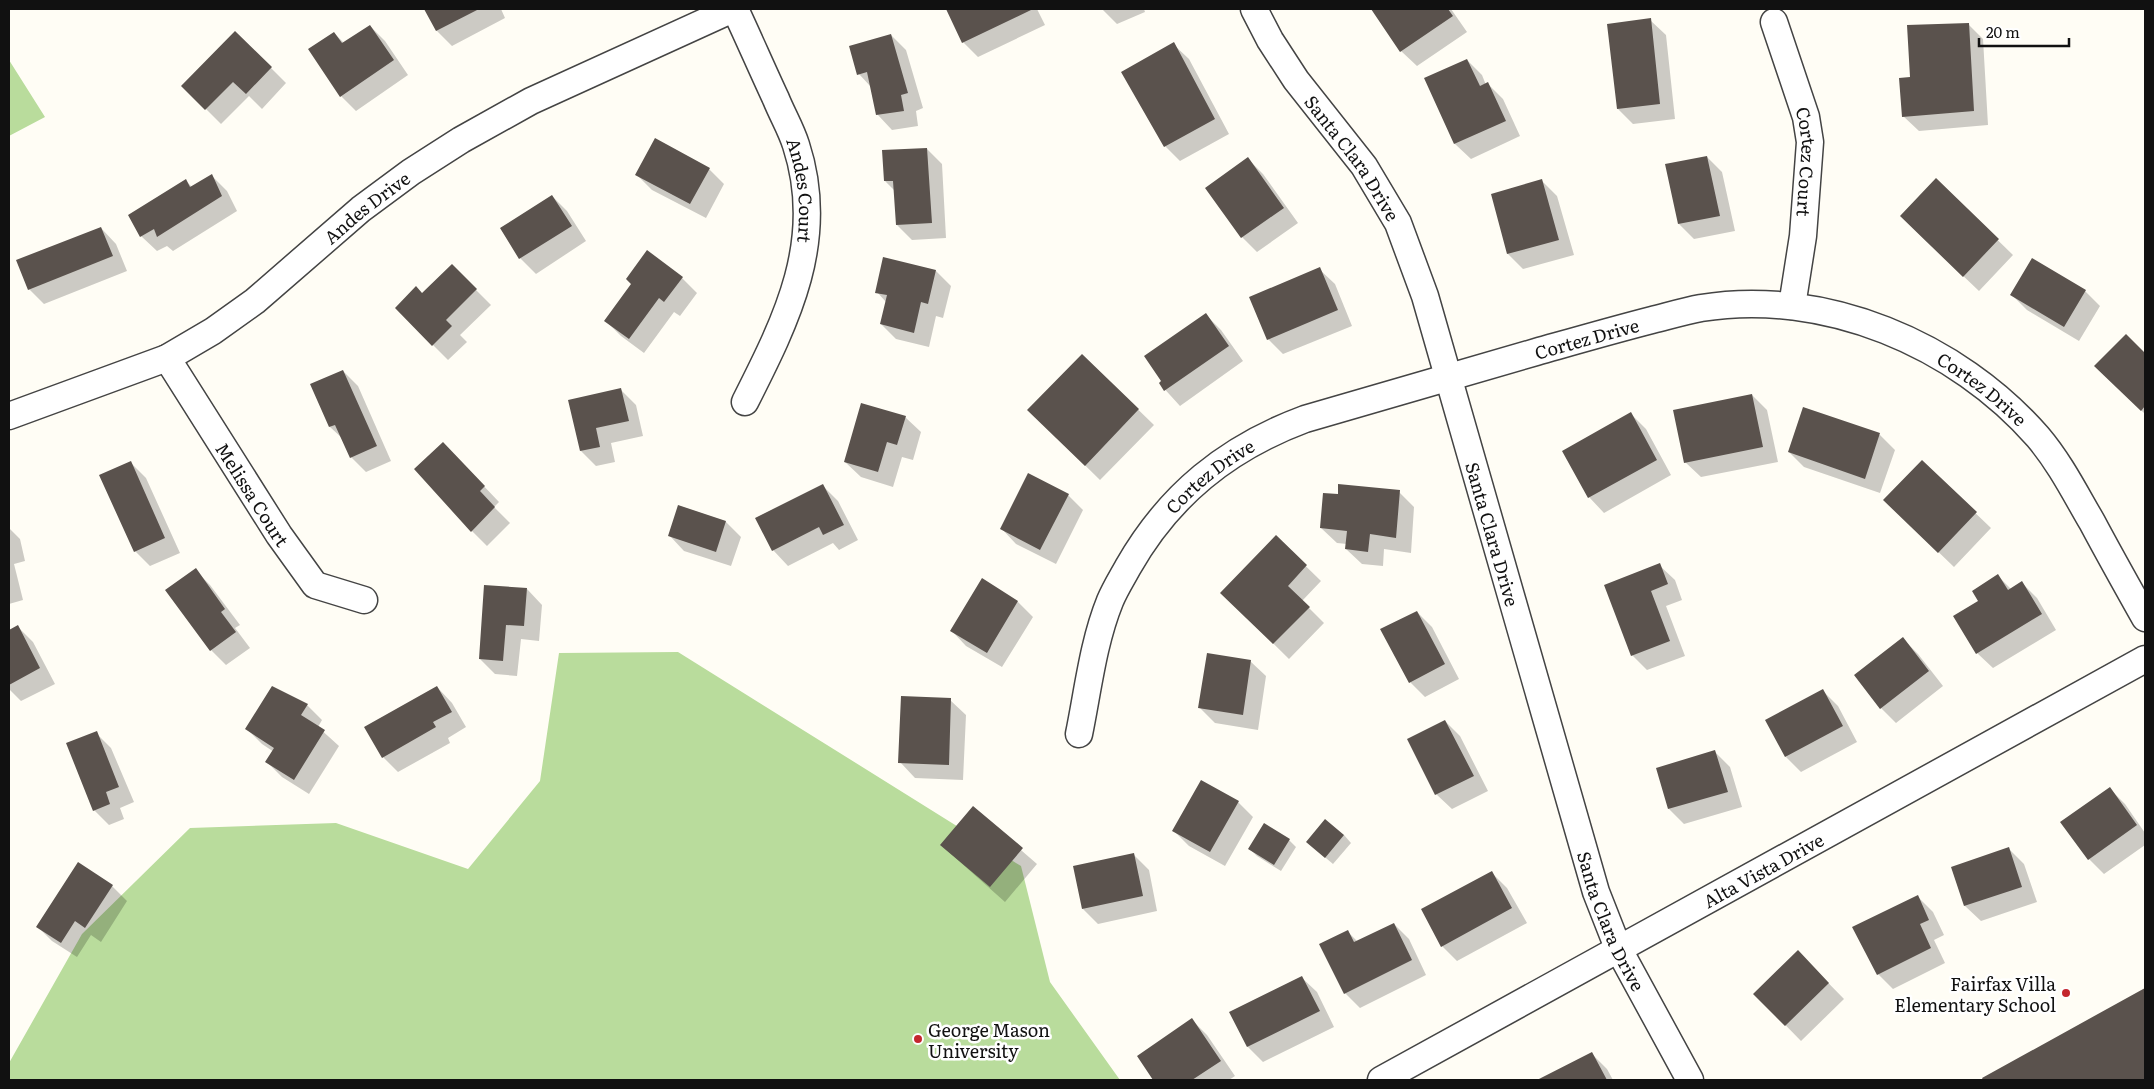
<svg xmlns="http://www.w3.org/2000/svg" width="2154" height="1089" font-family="Literata,serif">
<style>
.forest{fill:#b9dc9c}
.shadow{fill:#0003}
.building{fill:#5a524d}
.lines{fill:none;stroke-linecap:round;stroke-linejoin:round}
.street-casing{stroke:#444;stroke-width:29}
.street{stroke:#fff;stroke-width:26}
.poi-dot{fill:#c4262e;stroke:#fff;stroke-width:2}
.labels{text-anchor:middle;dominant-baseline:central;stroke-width:5;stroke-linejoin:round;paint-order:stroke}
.street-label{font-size:18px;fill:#111;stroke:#fff}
.poi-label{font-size:18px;fill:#111;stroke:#fff;text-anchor:end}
</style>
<rect width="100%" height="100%" fill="#fffdf5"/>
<path class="forest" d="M 9,60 L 45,117 L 9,136 Z
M 678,652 L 1021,866 L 1050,982 L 1120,1080 L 9,1080 L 9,1063 L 82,934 L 190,828 L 336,823 L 468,869 L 540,781 L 559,653 Z"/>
<path class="shadow" d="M 425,9 L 501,9 L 505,18 L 452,46 L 437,31 Z
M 947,9 L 1037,9 L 1045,25 L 978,57 L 963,42 Z
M 1102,9 L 1144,9 L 1145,12 L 1117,24 Z
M 1373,9 L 1451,9 L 1467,32 L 1417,66 L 1401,51 Z
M 1650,20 L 1666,35 L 1675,119 L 1633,124 L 1618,109 Z
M 1968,24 L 1983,39 L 1988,125 L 1919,131 L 1903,116 L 1911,78 Z
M 370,26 L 385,41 L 408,75 L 356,111 L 341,96 L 334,33 L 344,43 Z
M 235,32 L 286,83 L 262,109 L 249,96 L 221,124 L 183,86 Z
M 891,35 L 906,50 L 923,108 L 916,111 L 918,126 L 892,130 L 877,114 L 871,87 L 859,74 Z
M 1173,44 L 1189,59 L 1229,134 L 1180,161 L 1165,146 L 1123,72 Z
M 1467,60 L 1482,75 L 1486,85 L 1488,84 L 1503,99 L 1520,136 L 1471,159 L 1455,144 L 1426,79 Z
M 927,149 L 942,164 L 946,238 L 912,240 L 897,225 L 895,191 L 885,181 Z
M 1707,157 L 1722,172 L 1735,231 L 1694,239 L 1679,224 Z
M 1248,159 L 1263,174 L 1298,223 L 1257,252 L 1242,237 Z
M 709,169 L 724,184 L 706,218 L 652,190 L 637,175 Z
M 212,176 L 227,191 L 237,211 L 173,251 L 167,246 L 157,251 L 141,236 L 129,216 L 186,181 L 192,187 Z
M 1936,180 L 2013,255 L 1979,291 L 1916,231 Z
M 1542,181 L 1557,196 L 1574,255 L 1523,269 L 1508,254 L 1492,195 Z
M 552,196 L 567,211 L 586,241 L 536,274 L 520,258 L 501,229 Z
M 101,228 L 116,244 L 127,271 L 44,304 L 29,289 Z
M 452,266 L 491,305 L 460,335 L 467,342 L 448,360 L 396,308 L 423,294 Z
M 1319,269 L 1335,284 L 1352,326 L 1283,354 L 1268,339 Z
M 936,271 L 951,286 L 943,318 L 936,316 L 929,347 L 896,339 L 881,324 L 886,302 L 877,292 Z
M 682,278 L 697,293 L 680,316 L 674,312 L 644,353 L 621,336 L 606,321 Z
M 2085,291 L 2100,306 L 2079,341 L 2027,310 L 2012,295 Z
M 1206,315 L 1221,330 L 1243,361 L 1180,406 L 1160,384 Z
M 2126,336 L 2145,354 L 2145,414 L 2111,381 Z
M 1082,355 L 1154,425 L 1100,480 L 1044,425 Z
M 343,371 L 358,386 L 391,461 L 366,472 L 351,457 L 343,439 L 330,427 Z
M 621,390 L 636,405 L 643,436 L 611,443 L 615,462 L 596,466 L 581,451 L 569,401 Z
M 1752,395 L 1767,410 L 1778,462 L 1701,477 L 1685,462 Z
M 1804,409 L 1880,435 L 1895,450 L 1880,493 L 1804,467 L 1789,452 Z
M 1631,414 L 1646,429 L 1671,475 L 1604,513 L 1589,497 Z
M 905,417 L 921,432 L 913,460 L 902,457 L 893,487 L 861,477 L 845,462 Z
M 458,459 L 499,502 L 494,507 L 510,523 L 487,546 L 472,531 Z
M 130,462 L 146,478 L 180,553 L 150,566 L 135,551 Z
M 1922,462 L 1991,528 L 1954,567 L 1900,515 Z
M 823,486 L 838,501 L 858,540 L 839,550 L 833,543 L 788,566 L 773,550 Z
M 1399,492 L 1414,507 L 1411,553 L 1384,549 L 1383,566 L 1362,564 L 1346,549 L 1347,544 L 1337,543 L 1321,528 L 1339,496 Z
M 1068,495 L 1083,510 L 1056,564 L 1016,544 L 1001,528 Z
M 679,506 L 726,522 L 741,537 L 731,566 L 684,551 L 669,535 Z
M 9,528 L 20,539 L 25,561 L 14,564 L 23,600 L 9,604 Z
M 1276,537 L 1321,581 L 1302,601 L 1324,623 L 1289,659 L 1237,608 Z
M 1659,565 L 1675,580 L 1682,600 L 1666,606 L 1685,656 L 1647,670 L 1632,655 L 1606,586 Z
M 195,570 L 210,585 L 240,625 L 235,628 L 250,648 L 226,665 L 211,650 Z
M 1998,576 L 2011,589 L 2022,583 L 2037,598 L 2056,630 L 1993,668 L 1977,653 L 1955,616 L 1979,601 Z
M 982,580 L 1018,602 L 1033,617 L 1002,667 L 966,646 L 951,630 Z
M 527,589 L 542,605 L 539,641 L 521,639 L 517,676 L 495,674 L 480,659 Z
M 1417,612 L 1432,627 L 1459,679 L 1425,697 L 1410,682 Z
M 18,627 L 33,642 L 55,684 L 21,701 L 9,689 L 9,631 Z
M 1903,639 L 1918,654 L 1943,686 L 1896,723 L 1881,708 L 1855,675 Z
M 1250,661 L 1266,676 L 1258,730 L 1215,723 L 1200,708 Z
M 437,687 L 452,703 L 466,727 L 448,738 L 450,743 L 398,772 L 383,757 Z
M 1823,691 L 1838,706 L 1857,742 L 1801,772 L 1786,757 Z
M 950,700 L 966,715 L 963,780 L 915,778 L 900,762 Z
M 307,705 L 322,720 L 318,727 L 339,746 L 309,794 L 282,777 L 267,762 L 274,752 L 262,744 L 247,729 Z
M 1445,721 L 1460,736 L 1488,791 L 1452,809 L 1436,794 Z
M 96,733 L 111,748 L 134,802 L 120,808 L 124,819 L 109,825 L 94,810 Z
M 1715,752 L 1730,767 L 1742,807 L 1684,824 L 1669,809 Z
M 2110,789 L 2125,804 L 2145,833 L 2145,845 L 2104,874 L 2089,859 Z
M 1238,802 L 1253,817 L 1225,866 L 1189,846 L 1174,831 Z
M 973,808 L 1037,864 L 1005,902 L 941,845 Z
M 1344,835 L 1351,843 L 1333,864 L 1307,842 Z
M 1289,840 L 1296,847 L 1281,871 L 1257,856 L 1250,849 Z
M 2009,849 L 2024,864 L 2037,902 L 1981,921 L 1965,906 L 1952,868 Z
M 1134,855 L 1149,870 L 1157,911 L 1098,924 L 1083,909 Z
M 78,864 L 112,886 L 127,901 L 101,942 L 91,935 L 77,957 L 52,941 L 37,926 Z
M 1492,873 L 1507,888 L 1527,923 L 1457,961 L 1442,946 Z
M 1917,896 L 1933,912 L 1944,935 L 1934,940 L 1945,963 L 1893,989 L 1878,974 Z
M 1394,924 L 1409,939 L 1426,975 L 1360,1008 L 1345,993 L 1348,932 L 1358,942 Z
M 1798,952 L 1844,999 L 1801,1041 L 1755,994 Z
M 1301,977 L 1317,992 L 1334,1027 L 1263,1062 L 1248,1047 L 1231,1012 Z
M 2145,989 L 2145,1080 L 1984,1080 L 1983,1079 Z
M 1192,1020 L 1207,1035 L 1235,1076 L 1229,1080 L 1155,1080 L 1138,1056 Z
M 1592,1054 L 1607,1069 L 1613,1080 L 1540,1080 Z"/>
<path class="building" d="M 424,9 L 479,9 L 436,31 Z
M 946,9 L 1030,9 L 1031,10 L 962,43 Z
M 1371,9 L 1448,9 L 1453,16 L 1400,52 Z
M 1651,18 L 1660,104 L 1617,109 L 1607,24 Z
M 1969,23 L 1974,111 L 1902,117 L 1899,78 L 1910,77 L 1907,25 Z
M 370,25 L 394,60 L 340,97 L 308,49 L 334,32 L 342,43 Z
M 235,31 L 272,67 L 246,94 L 233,82 L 205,110 L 181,86 Z
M 891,34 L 908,93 L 901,95 L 904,111 L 876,115 L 867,72 L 857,75 L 849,46 Z
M 1174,42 L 1215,119 L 1164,147 L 1121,72 Z
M 1467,59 L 1480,86 L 1488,82 L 1506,121 L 1454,144 L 1424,78 Z
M 655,138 L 710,168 L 690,204 L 635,175 Z
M 927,148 L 932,223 L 896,225 L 893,181 L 884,181 L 882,150 Z
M 1707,156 L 1720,216 L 1678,224 L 1665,164 Z
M 1248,157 L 1284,208 L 1241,238 L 1205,188 Z
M 212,174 L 222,196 L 157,237 L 154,229 L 140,237 L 128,215 L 186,179 L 190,187 Z
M 1936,178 L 1999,239 L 1963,277 L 1900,216 Z
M 1542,179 L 1559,240 L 1507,254 L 1491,194 Z
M 552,195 L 572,226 L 519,259 L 500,228 Z
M 101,227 L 113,256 L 28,290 L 16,260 Z
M 647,250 L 683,277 L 664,302 L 659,298 L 629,339 L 604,321 L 631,284 L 626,279 Z
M 883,257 L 936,270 L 928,304 L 921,302 L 914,333 L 880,324 L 887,295 L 875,293 Z
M 2032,258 L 2086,290 L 2064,327 L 2010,295 Z
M 452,264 L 477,289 L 446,320 L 452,326 L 432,346 L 395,308 L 416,286 L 422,293 Z
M 1320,267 L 1338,310 L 1267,340 L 1249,297 Z
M 1206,313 L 1229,346 L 1164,391 L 1159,383 L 1161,381 L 1144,356 Z
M 2126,334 L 2145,353 L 2145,406 L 2141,411 L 2094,366 Z
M 1082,354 L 1139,409 L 1085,466 L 1027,410 Z
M 343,370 L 377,446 L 350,458 L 335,425 L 329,427 L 310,384 Z
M 621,388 L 629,421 L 596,428 L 600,447 L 580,451 L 568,400 Z
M 1752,394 L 1763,447 L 1684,463 L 1673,410 Z
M 861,403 L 906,416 L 897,445 L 887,442 L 878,472 L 844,462 Z
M 1803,407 L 1880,433 L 1865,479 L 1788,452 Z
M 1631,412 L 1657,460 L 1588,498 L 1562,451 Z
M 443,442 L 485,486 L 480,491 L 495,507 L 471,532 L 414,469 Z
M 1922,460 L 1977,512 L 1938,553 L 1883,500 Z
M 131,461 L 165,538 L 134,552 L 99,475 Z
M 1028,473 L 1069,494 L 1040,550 L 1000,529 Z
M 823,484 L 844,525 L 823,535 L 819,527 L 772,551 L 755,518 Z
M 1338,484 L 1400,490 L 1396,538 L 1370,534 L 1368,552 L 1345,549 L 1347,531 L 1320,528 L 1323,493 L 1338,494 Z
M 678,505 L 726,521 L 716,552 L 668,536 Z
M 1276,535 L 1307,565 L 1288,586 L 1310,607 L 1273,644 L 1220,593 Z
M 1660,563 L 1668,584 L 1651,591 L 1670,641 L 1631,656 L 1604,585 Z
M 196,568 L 225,609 L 221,612 L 236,632 L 210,651 L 165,590 Z
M 1998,574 L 2008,590 L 2022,581 L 2042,614 L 1976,654 L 1953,616 L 1978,601 L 1972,591 Z
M 982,578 L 1018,601 L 987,653 L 950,631 Z
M 484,585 L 527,588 L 524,626 L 506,625 L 503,661 L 479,659 Z
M 1417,611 L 1445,664 L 1409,683 L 1380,629 Z
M 18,625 L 40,668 L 9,685 L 9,630 Z
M 1903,637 L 1929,671 L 1880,709 L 1854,675 Z
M 1207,653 L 1251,660 L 1243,715 L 1198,708 Z
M 272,686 L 308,704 L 301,715 L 325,730 L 294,780 L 265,762 L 274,748 L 245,729 Z
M 437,686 L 452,712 L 433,722 L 436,727 L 382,758 L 364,727 Z
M 1823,689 L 1843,726 L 1785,757 L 1765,720 Z
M 901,696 L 951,698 L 949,765 L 898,763 Z
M 1445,720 L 1474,776 L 1435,795 L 1407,739 Z
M 97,731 L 119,787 L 106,792 L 110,804 L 93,811 L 66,743 Z
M 1715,750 L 1728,792 L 1668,809 L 1656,768 Z
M 1201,780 L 1239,801 L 1210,852 L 1172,831 Z
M 2110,787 L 2137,825 L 2088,860 L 2060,822 Z
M 973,806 L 1023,848 L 990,887 L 940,845 Z
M 1325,819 L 1344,835 L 1325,858 L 1306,842 Z
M 1264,823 L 1290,839 L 1274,865 L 1248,849 Z
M 2009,847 L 2022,887 L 1964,906 L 1951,867 Z
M 1134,853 L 1143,896 L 1082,909 L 1073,866 Z
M 78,862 L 113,885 L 85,928 L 75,921 L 61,943 L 36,927 Z
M 1492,871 L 1512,908 L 1441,947 L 1421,909 Z
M 1918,895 L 1929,920 L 1920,924 L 1931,948 L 1877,975 L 1852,927 Z
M 1394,923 L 1412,960 L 1344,994 L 1319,944 L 1348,930 L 1354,942 Z
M 1798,950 L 1829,983 L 1785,1026 L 1753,994 Z
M 1302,976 L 1320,1011 L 1247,1047 L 1229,1012 Z
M 2145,988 L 2145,1080 L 1983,1080 L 1982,1078 Z
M 1192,1018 L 1221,1061 L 1192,1080 L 1153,1080 L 1137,1056 Z
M 1592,1052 L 1607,1080 L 1537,1080 Z"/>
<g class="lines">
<defs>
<g id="street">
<path id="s1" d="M 735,9 C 749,39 762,69 776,99 C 782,114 791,129 796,145 C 827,240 787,319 745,402"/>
<path id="s2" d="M 1254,9 L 1270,40 L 1296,80 L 1364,166 L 1398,223 L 1425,296 L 1596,892 L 1618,948 L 1690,1080"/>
<path id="s3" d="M 1774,22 L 1806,117 L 1810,142 L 1803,236 L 1792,306"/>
<path id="s4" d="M 167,358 L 279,535 L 315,585 L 364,600"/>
<path id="s5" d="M 9,416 L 167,358 L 213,331 L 255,301 L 361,209 L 411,172 L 461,140 L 531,101 L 733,9"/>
<path id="s6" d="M 1079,734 C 1088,690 1093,643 1110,601 C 1115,589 1122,578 1128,567 C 1169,495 1227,448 1305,419 C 1382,397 1459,374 1536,352 C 1575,341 1613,330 1652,320 C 1668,316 1685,311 1701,308 C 1824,288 1957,344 2038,437 C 2060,463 2075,493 2092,522 C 2109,554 2127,586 2145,618"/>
<path id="s7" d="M 1381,1080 L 2145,659"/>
</g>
</defs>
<use href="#street" class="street-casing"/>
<use href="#street" class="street"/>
</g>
<g class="poi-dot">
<circle cx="2066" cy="993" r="5"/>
<circle cx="918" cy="1039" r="5"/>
</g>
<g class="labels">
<g class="street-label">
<text stroke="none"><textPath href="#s2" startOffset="179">Santa Clara Drive</textPath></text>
<text stroke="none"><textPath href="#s3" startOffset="145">Cortez Court</textPath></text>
<text stroke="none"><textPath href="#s1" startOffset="195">Andes Court</textPath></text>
<text stroke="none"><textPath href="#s5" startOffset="419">Andes Drive</textPath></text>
<text stroke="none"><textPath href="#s6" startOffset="704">Cortez Drive</textPath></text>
<text stroke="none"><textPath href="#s6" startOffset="1124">Cortez Drive</textPath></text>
<text stroke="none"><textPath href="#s6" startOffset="299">Cortez Drive</textPath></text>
<text stroke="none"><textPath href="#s4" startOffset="161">Melissa Court</textPath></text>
<text stroke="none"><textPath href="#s2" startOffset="584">Santa Clara Drive</textPath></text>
<text stroke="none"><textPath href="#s7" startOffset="436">Alta Vista Drive</textPath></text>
<text stroke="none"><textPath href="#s2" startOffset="989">Santa Clara Drive</textPath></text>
</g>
<g class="poi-label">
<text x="2056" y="983">Fairfax Villa<tspan x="2056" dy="21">Elementary School</tspan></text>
<text x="928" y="1029" text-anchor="start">George Mason<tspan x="928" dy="21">University</tspan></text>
</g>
</g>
<rect width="2154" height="1089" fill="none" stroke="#111111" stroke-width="20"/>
<path d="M1979 38v8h90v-8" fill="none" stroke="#111111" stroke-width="2.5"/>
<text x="1986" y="38" font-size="15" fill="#111111" stroke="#ffffff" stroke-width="4" paint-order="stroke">20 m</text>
</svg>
